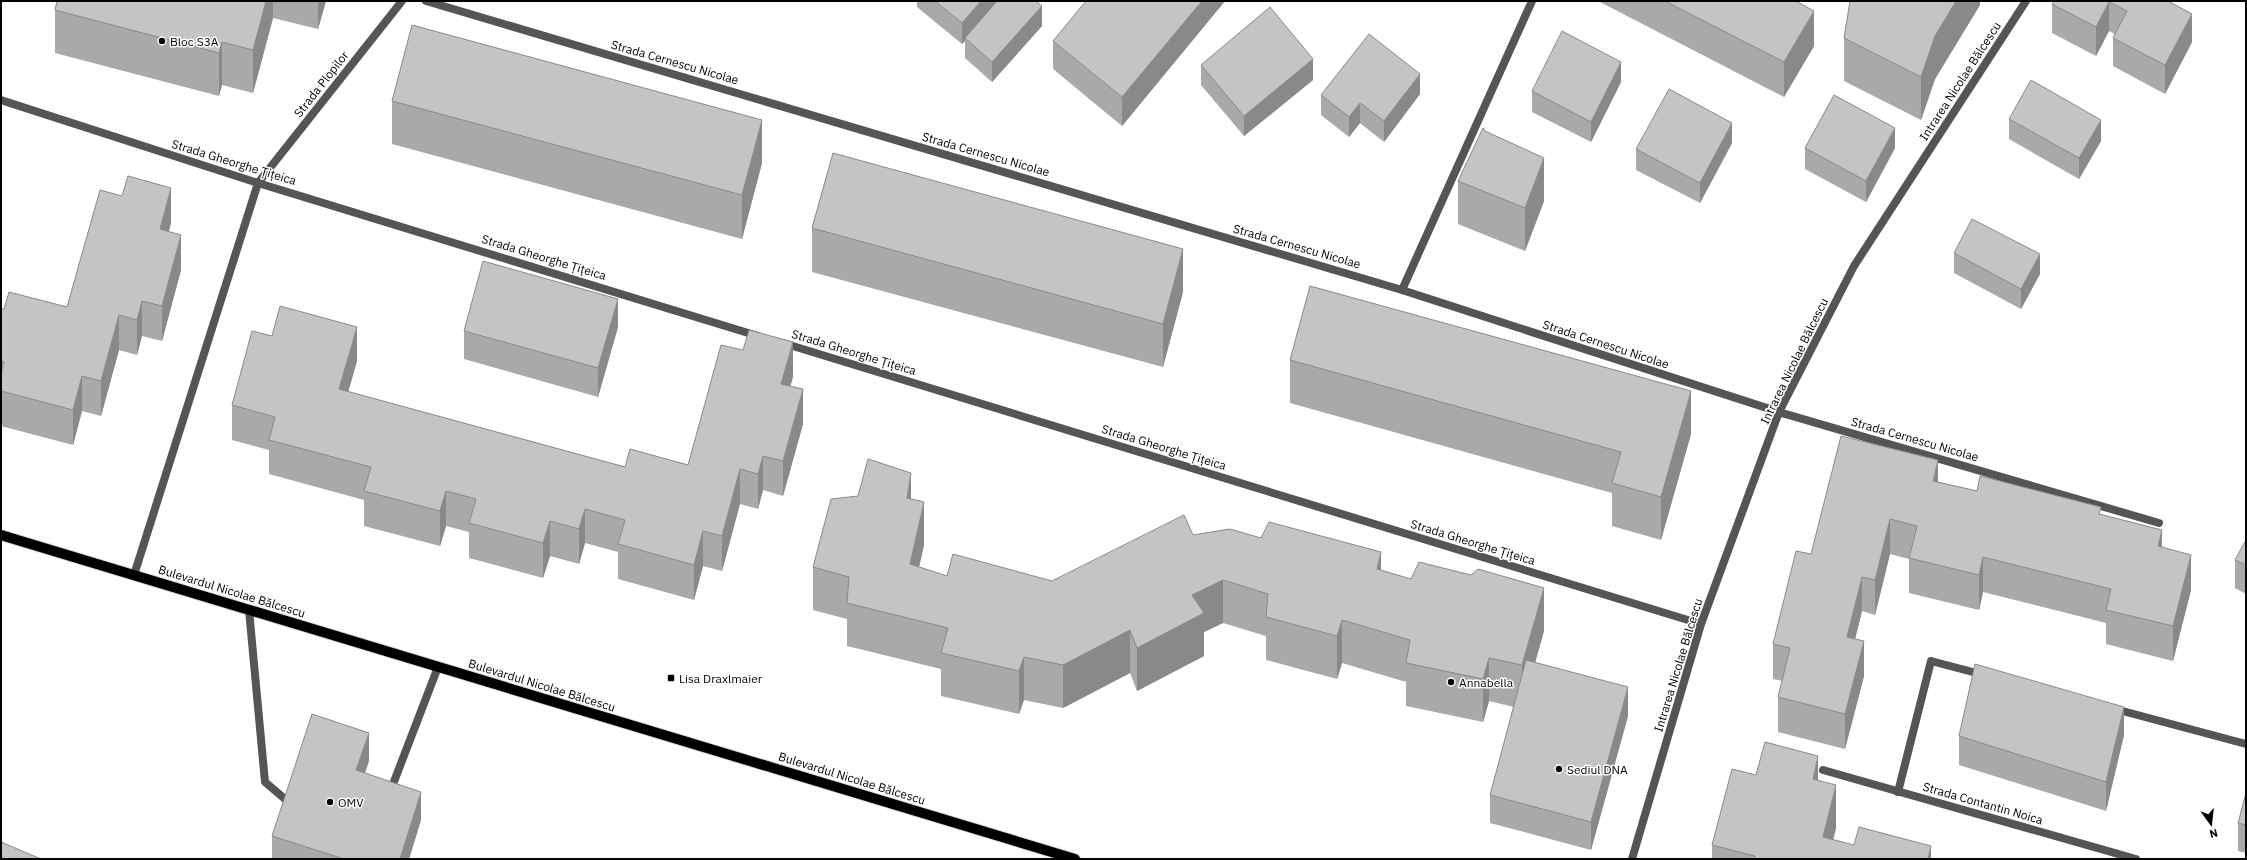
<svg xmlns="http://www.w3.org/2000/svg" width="2247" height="860" font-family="'IBM Plex Sans',sans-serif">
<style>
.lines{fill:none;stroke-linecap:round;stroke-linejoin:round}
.primary-casing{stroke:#dbdbdb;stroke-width:12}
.lane{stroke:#555;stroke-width:8}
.street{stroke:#555;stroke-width:8}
.primary{stroke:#000;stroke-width:10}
.wall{fill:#a9a9a9}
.shaded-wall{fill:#898989}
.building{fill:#c4c4c4;stroke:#898989}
.poi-dot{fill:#000;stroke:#fff;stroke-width:1.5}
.labels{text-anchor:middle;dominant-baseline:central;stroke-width:3;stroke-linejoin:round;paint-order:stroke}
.poi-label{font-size:12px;fill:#000;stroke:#fff;text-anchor:start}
.street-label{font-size:12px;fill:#000;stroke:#fff}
</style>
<rect width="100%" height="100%" fill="#fff"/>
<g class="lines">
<defs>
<path id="primary" d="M 1,535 L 1075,859"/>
</defs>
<use href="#primary" class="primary-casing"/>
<path class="lane" d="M 249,610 L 265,782 L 292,805
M 2115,709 L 2246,744
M 390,792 L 438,667
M 1898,792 L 1931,661 L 1984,675"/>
<path class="street" d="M 426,1 L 1402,290 L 1779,412 L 2159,523
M 1,100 L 258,183 L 758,336
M 1402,290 L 1532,1
M 783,343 L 1701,624
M 134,575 L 258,183 L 402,1
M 1823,770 L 2136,859
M 1632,859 L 1701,624 L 1779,412 L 1854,266 L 2026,1"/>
<use href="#primary" class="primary"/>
</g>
<path class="wall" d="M 57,1 L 326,1 L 318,29 L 273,18 L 253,93 L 222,85 L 219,96 L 55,53 L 55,10 Z
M 917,1 L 1036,1 L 1042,26 L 992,82 L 965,58 L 965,41 L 962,44 L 917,7 Z
M 1225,1 L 1122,126 L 1053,69 L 1053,41 Z
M 1598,1 L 1796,1 L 1814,46 L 1784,97 Z
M 1980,1 L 1980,5 L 1935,79 L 1921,120 L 1844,81 L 1844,38 Z
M 2054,1 L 2168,1 L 2192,42 L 2165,94 L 2113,66 L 2113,38 L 2115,34 L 2109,31 L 2096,56 L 2052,33 L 2052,4 Z
M 1201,65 L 1313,80 L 1244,136 L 1201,85 Z
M 1621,82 L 1591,142 L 1532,112 L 1532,91 Z
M 1420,94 L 1384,142 L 1360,123 L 1349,137 L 1321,115 L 1321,95 Z
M 392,101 L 762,163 L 742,239 L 392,144 Z
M 2009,119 L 2101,141 L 2079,179 L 2009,139 Z
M 1485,131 L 1544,201 L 1525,251 L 1458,224 L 1458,181 Z
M 1732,143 L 1700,203 L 1636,170 L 1636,149 Z
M 1805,148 L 1895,148 L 1866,202 L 1805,169 Z
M 171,223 L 169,231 L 181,270 L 162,341 L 142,336 L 137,355 L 119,350 L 101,416 L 82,411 L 73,445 L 1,426 L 1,309 L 4,309 L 67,307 Z
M 812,228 L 1183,292 L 1163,367 L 812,272 Z
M 1954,253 L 2040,274 L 2021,309 L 1954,273 Z
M 618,327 L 598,397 L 464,359 L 464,331 Z
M 272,336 L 357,361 L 348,392 L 625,467 L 688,465 L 793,377 L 790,386 L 803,424 L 783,496 L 763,490 L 758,509 L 740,504 L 722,571 L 703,566 L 694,600 L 618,579 L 618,552 L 585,543 L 579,564 L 550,556 L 543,578 L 469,558 L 469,532 L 446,526 L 440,546 L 364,526 L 364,500 L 269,474 L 269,450 L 232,440 L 232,405 Z
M 1290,360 L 1691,434 L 1661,540 L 1612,526 L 1612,493 L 1290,403 Z
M 1938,482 L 1977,491 L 2101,514 L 2162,548 L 2191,590 L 2173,661 L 2106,644 L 2106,623 L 1983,592 L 1979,610 L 1909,593 L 1909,559 L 1890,554 L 1875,615 L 1862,611 L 1855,639 L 1864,676 L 1845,749 L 1778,732 L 1778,697 L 1782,681 L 1773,679 L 1773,644 L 1811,554 Z
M 858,496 L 911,499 L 924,545 L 919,567 L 947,576 L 1052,581 L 1193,535 L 1261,538 L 1381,571 L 1544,631 L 1535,663 L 1628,716 L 1591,850 L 1490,823 L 1490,795 L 1514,707 L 1489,701 L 1483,722 L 1406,706 L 1406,682 L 1342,663 L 1337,679 L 1266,660 L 1266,636 L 1223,623 L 1204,632 L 1204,656 L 1137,691 L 1130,673 L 1063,708 L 1024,700 L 1019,714 L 941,696 L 941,669 L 847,646 L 847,619 L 813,610 L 813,567 Z
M 2246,540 L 2246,594 L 2235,588 L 2235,560 Z
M 2124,735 L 2106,811 L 1959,765 L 1959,736 Z
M 369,761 L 365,773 L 421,820 L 409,859 L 272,859 L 272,836 Z
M 1756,775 L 1818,780 L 1836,828 L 1833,840 L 1854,845 L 1931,859 L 1712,859 L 1712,845 Z
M 2246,793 L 2246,853 L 2238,851 L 2238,823 Z"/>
<path class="shaded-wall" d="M 266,1 L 273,1 L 273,18 L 253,93 L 253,50 Z
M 318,1 L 326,1 L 318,29 Z
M 981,1 L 998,1 L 965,38 L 965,41 L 962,44 L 962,23 Z
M 1202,1 L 1225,1 L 1122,126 L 1122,97 Z
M 1956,1 L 1980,1 L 1980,5 L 1935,79 L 1921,120 L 1921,77 L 1935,36 Z
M 2109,2 L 2109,31 L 2096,56 L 2096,27 Z
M 1042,6 L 1042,26 L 992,82 L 992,62 Z
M 1814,11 L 1814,46 L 1784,97 L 1784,62 Z
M 2192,14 L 2192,42 L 2165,94 L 2165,65 Z
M 222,42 L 222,85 L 219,96 L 219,53 Z
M 1313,59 L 1313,80 L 1244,136 L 1244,116 Z
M 1621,62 L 1621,82 L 1591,142 L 1591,122 Z
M 1420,74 L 1420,94 L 1384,142 L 1384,121 Z
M 1360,103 L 1360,123 L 1349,137 L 1349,117 Z
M 762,120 L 762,163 L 742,239 L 742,195 Z
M 2101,120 L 2101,141 L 2079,179 L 2079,158 Z
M 1732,123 L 1732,143 L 1700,203 L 1700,183 Z
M 1895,128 L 1895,148 L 1866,202 L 1866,181 Z
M 1544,158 L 1544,201 L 1525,251 L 1525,208 Z
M 171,188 L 171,223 L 160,264 L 160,229 Z
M 181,235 L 181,270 L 162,341 L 162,306 Z
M 1183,249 L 1183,292 L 1163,367 L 1163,324 Z
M 2040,254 L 2040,274 L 2021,309 L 2021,289 Z
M 618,299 L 618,327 L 598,397 L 598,368 Z
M 142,301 L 142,336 L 137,355 L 137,320 Z
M 119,315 L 119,350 L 101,416 L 101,381 Z
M 357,327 L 357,361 L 339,424 L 339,389 Z
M 793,342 L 793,377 L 781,419 L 781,384 Z
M 82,376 L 82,411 L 73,445 L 73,410 Z
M 803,389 L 803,424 L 783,496 L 783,461 Z
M 1691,391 L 1691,434 L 1661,540 L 1661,497 Z
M 763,456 L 763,490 L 758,509 L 758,474 Z
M 1938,460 L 1938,495 L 1933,481 Z
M 740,469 L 740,504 L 722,571 L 722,536 Z
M 911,473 L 911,517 L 907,498 Z
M 446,491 L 446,526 L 440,546 L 440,511 Z
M 924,502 L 924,545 L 910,607 L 910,564 Z
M 585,509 L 585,543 L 579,564 L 579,529 Z
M 1890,519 L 1890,554 L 1875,615 L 1875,580 Z
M 550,521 L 550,556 L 543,578 L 543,543 Z
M 2162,530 L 2162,564 L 2158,546 Z
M 703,531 L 703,566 L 694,600 L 694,565 Z
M 1381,552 L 1381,595 L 1377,569 Z
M 2191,555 L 2191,590 L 2173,661 L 2173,626 Z
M 1983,557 L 1983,592 L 1979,610 L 1979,575 Z
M 1862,577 L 1862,611 L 1847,672 L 1847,637 Z
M 1223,580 L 1223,623 L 1204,632 L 1204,656 L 1137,691 L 1137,648 L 1192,595 Z
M 1544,588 L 1544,631 L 1522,708 L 1522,665 Z
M 1342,620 L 1342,663 L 1337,679 L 1337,636 Z
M 1130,630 L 1130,673 L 1063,708 L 1063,665 Z
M 1864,641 L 1864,676 L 1845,749 L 1845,714 Z
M 1024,657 L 1024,700 L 1019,714 L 1019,671 Z
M 1489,658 L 1489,701 L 1483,722 L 1483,679 Z
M 1628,687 L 1628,716 L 1591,850 L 1591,822 Z
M 2124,707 L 2124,735 L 2106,811 L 2106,782 Z
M 369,733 L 369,761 L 356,799 L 356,770 Z
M 1818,756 L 1818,799 L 1813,779 Z
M 1836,785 L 1836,828 L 1828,859 L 1823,837 Z
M 421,792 L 421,820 L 409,859 L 400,859 Z
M 1931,846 L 1931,859 L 1928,859 Z"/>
<path class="building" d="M 57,1 L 266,1 L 253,50 L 222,42 L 219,53 L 55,10 Z
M 935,1 L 981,1 L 962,23 Z
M 997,1 L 1036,1 L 1042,6 L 992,62 L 965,38 Z
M 1086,1 L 1202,1 L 1122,97 L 1053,41 Z
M 1665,1 L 1796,1 L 1814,11 L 1784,62 Z
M 1850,1 L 1956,1 L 1935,36 L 1921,77 L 1844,38 Z
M 2054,1 L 2168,1 L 2192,14 L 2165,65 L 2113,38 L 2127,11 L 2109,2 L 2096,27 L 2052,4 Z
M 1270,7 L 1313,59 L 1244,116 L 1201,65 Z
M 412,25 L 762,120 L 742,195 L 392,101 Z
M 1562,31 L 1621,62 L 1591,122 L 1532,91 Z
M 1369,34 L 1420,74 L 1384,121 L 1360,103 L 1349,117 L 1321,95 Z
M 2031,80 L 2101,120 L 2079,158 L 2009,119 Z
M 1669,89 L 1732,123 L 1700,183 L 1636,149 Z
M 1834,95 L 1895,128 L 1866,181 L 1805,148 Z
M 1483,128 L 1485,131 L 1544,158 L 1525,208 L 1458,181 Z
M 833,153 L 1183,249 L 1163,324 L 812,228 Z
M 128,176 L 171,188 L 160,229 L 181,235 L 162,306 L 142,301 L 137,320 L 119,315 L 101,381 L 82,376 L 73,410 L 1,391 L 1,373 L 4,362 L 1,361 L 1,309 L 4,309 L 9,292 L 67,307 L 100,190 L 122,196 Z
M 1972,219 L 2040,254 L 2021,289 L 1954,253 Z
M 483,261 L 618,299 L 598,368 L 464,331 Z
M 1310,286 L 1691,391 L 1661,497 L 1612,483 L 1621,452 L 1290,360 Z
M 280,306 L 357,327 L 339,389 L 625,467 L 630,449 L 688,465 L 721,345 L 743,350 L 749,330 L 793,342 L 781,384 L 803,389 L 783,461 L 763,456 L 758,474 L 740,469 L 722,536 L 703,531 L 694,565 L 618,544 L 625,520 L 585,509 L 579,529 L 550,521 L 543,543 L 469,523 L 476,499 L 446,491 L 440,511 L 364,491 L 371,467 L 269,440 L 275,417 L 232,405 L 252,331 L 272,336 Z
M 1841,436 L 1938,460 L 1933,481 L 1977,491 L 1980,476 L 2101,507 L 2099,514 L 2162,530 L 2158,546 L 2191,555 L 2173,626 L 2106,610 L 2111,589 L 1983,557 L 1979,575 L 1909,558 L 1917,526 L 1890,519 L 1875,580 L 1862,577 L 1847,637 L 1864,641 L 1845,714 L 1778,697 L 1790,648 L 1773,644 L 1796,551 L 1811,554 Z
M 868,459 L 911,473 L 907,498 L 924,502 L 910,564 L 947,576 L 953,554 L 1052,581 L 1184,515 L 1193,535 L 1230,529 L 1261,538 L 1269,522 L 1381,552 L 1377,569 L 1411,579 L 1419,562 L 1471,575 L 1478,569 L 1544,588 L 1522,665 L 1489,658 L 1483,679 L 1406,663 L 1410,640 L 1342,620 L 1337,636 L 1266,617 L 1268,594 L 1223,580 L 1192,595 L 1204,613 L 1137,648 L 1130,630 L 1063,665 L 1024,657 L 1019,671 L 941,653 L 948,628 L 847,603 L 849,577 L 813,567 L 831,499 L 858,496 Z
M 2246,540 L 2246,565 L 2235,560 Z
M 1526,660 L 1628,687 L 1591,822 L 1490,795 Z
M 1975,664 L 2124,707 L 2106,782 L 1959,736 Z
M 312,714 L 369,733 L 356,770 L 421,792 L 400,859 L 344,859 L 272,836 Z
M 1765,742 L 1818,756 L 1813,779 L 1836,785 L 1823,837 L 1854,845 L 1859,827 L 1931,846 L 1928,859 L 1755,859 L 1755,856 L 1712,845 L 1732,769 L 1756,775 Z
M 2246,793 L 2246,825 L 2238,823 Z
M 1,842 L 41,859 L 1,859 Z"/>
<g class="poi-dot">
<circle cx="162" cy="41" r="4"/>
<rect x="667" y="674" width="8" height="8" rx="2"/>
<circle cx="1451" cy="682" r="4"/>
<circle cx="1559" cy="769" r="4"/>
<circle cx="330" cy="802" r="4"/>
</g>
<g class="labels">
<g class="poi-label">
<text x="170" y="41">Bloc S3A</text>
<text x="679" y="678">Lisa Draxlmaier</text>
<text x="1459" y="682">Annabella</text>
<text x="1567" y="769">Sediul DNA</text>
<text x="338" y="802">OMV</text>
</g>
<g class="street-label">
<text transform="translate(675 62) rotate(16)">Strada Cernescu Nicolae</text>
<text transform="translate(1960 81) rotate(-57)">Intrarea Nicolae Bălcescu</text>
<text transform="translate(321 84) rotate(-52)">Strada Plopilor</text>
<text transform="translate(986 154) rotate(16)">Strada Cernescu Nicolae</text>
<text transform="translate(234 162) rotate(17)">Strada Gheorghe Țițeica</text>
<text transform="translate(1297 246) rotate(16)">Strada Cernescu Nicolae</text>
<text transform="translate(544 257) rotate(17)">Strada Gheorghe Țițeica</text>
<text transform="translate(1606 344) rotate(18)">Strada Cernescu Nicolae</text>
<text transform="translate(854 352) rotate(17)">Strada Gheorghe Țițeica</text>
<text transform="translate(1794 361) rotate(-64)">Intrarea Nicolae Bălcescu</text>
<text transform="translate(1915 439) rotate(16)">Strada Cernescu Nicolae</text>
<text transform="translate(1164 447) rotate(17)">Strada Gheorghe Țițeica</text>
<text transform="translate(1473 542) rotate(17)">Strada Gheorghe Țițeica</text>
<text transform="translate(232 591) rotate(17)">Bulevardul Nicolae Bălcescu</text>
<text transform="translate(1678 665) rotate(-73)">Intrarea Nicolae Bălcescu</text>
<text transform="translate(542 685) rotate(17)">Bulevardul Nicolae Bălcescu</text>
<text transform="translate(852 778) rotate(17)">Bulevardul Nicolae Bălcescu</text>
<text transform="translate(1983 803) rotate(16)">Strada Contantin Noica</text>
</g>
</g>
<rect width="2247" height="860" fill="none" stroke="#000000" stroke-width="4"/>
<g transform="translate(2211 824) rotate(165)" stroke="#ffffff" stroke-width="3" paint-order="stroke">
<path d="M0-3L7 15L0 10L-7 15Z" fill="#000000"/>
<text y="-6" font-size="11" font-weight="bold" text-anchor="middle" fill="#000000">N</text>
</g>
</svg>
